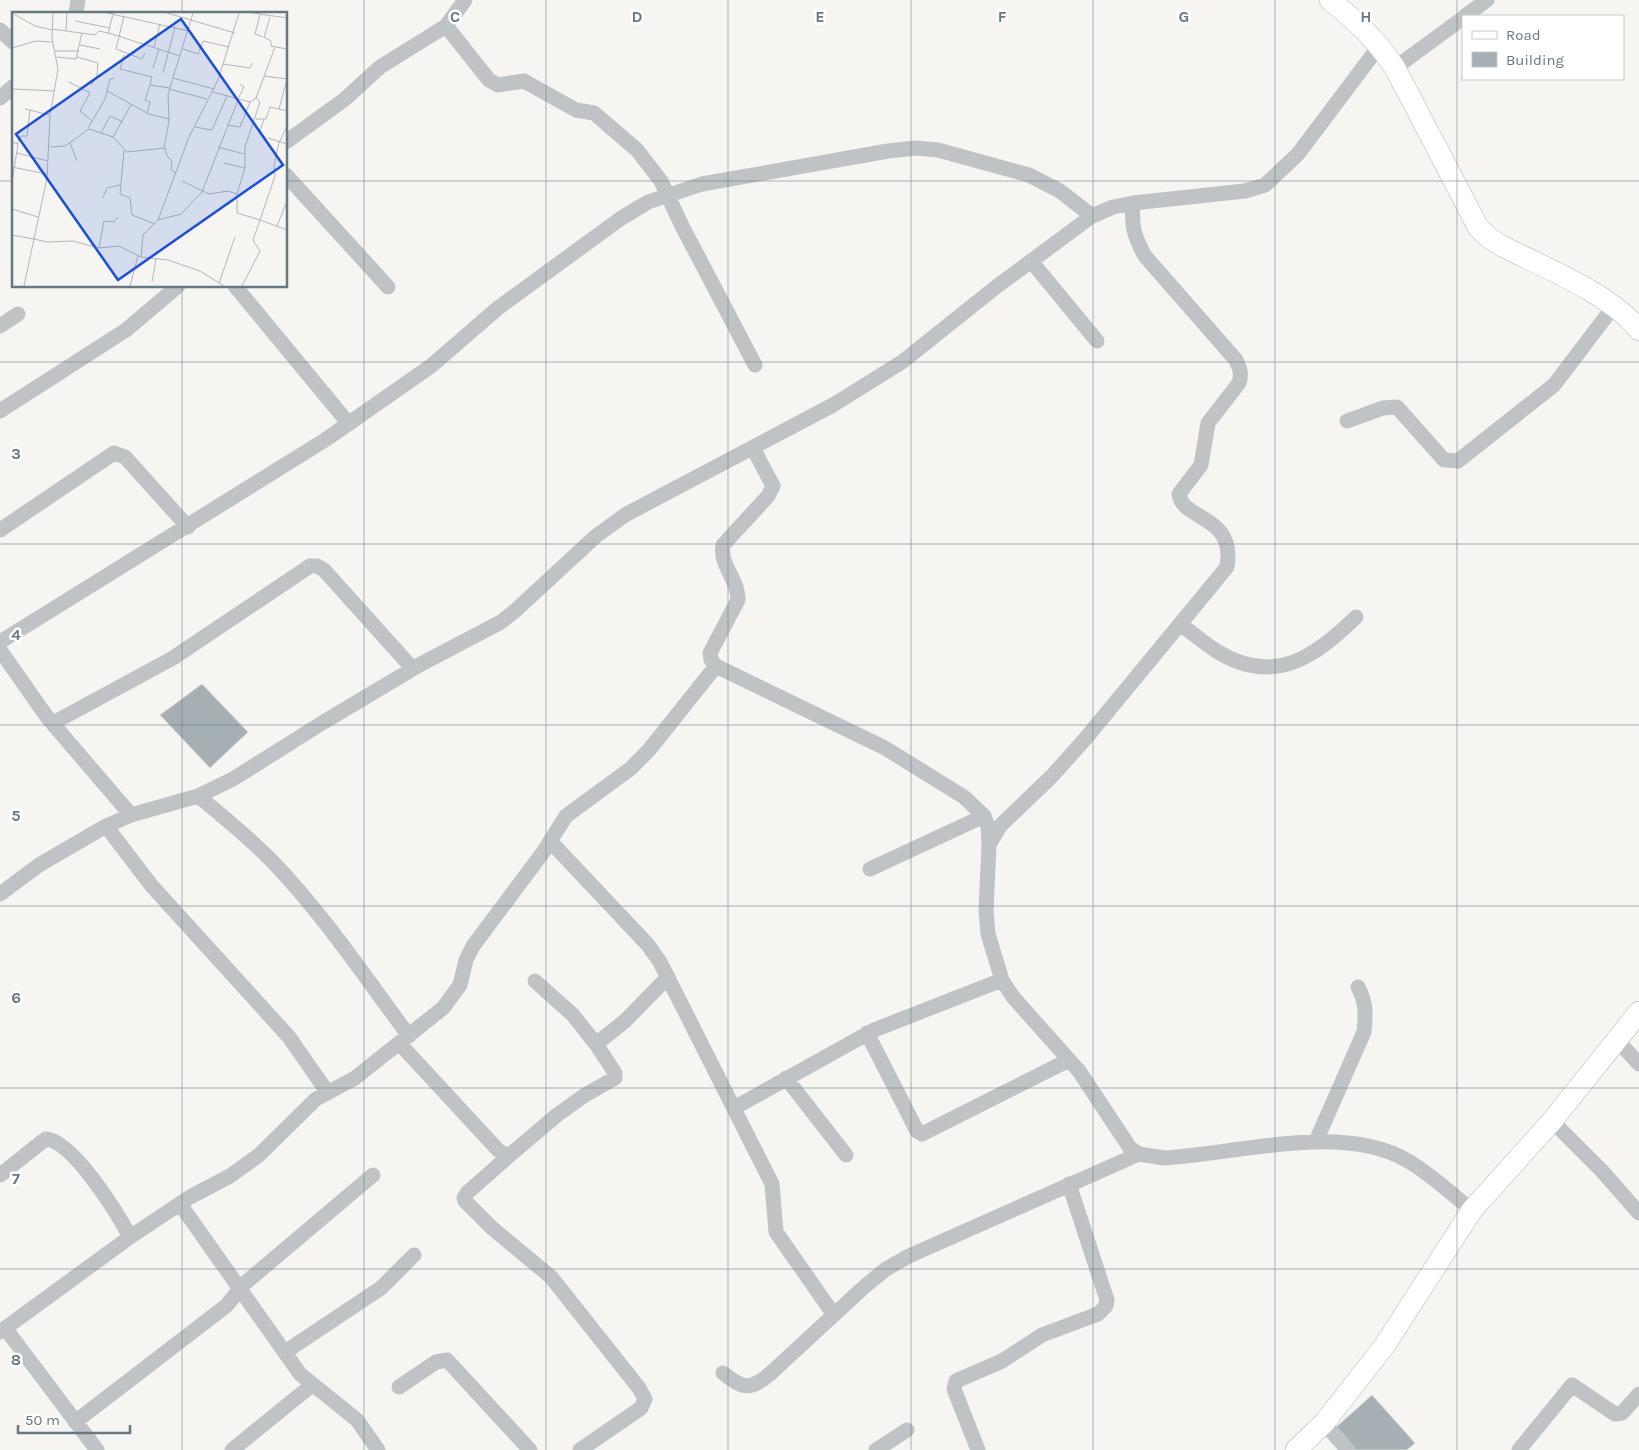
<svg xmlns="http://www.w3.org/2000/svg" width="1639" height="1450" font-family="Karla,sans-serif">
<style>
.building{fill:#a6afb3;stroke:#d7d7d5}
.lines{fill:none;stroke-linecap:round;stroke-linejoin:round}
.secondary-casing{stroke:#b1b7bb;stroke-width:22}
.street{stroke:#bfc3c6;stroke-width:15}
.secondary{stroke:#fff;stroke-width:21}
.grid{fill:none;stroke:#667882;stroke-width:1;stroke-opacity:0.55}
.inset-road{fill:none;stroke:#afb8bb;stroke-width:1}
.view{fill:#1d4ed8;fill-opacity:0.15;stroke:#1d4ed8;stroke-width:2.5}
.inset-edge{fill:none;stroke:#667882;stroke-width:2.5}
.grid-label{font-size:16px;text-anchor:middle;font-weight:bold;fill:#667882;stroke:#fff;stroke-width:5;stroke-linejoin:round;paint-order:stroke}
</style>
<rect width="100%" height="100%" fill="#f6f5f2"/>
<path class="building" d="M 202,684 L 248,732 L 210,768 L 160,715 Z
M 1372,1395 L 1415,1443 L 1407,1450 L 1353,1450 L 1334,1429 Z"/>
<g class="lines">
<defs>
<path id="secondary" d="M 1330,0 C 1357,22 1376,39 1395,68 L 1478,227 L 1489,238 L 1502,246 C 1543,267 1611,294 1639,330
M 1296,1450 L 1324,1423 L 1385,1345 L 1472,1210 L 1552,1121 L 1639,1012"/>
</defs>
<use href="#secondary" class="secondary-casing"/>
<path class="street" d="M 76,14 L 78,0
M 1465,16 L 1487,0
M 446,26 L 489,80 L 498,85 L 524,81 L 576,110 L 594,113 L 637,150 L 661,181 L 682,226 L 755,365
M 0,30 L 14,43
M 1395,68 L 1463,18
M 0,98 L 14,86
M 286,142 L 345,99 L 380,67 L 446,26 L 465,0
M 286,175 L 388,287
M 1031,261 L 1097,341
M 235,286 L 349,424
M 0,326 L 18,314
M 0,411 L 126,330 L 178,286
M 1347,421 L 1383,408 L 1397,407 L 1444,460 L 1458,461 L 1554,385 L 1614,306
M 753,448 L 773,486 L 768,496 L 723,545 C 719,565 739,580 738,600 L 710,653 L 711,660 L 716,666 L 885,748 L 964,797 L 984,816 L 988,827 L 989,845 L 986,911 L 988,934 L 1002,980 L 1013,997 L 1079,1071 L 1130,1148 L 1139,1154 L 1164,1158 C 1236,1154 1343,1122 1408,1161 C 1431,1174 1451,1194 1472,1210
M 0,530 L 114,453 L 125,457 L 188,527
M 1181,625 C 1193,633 1205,644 1218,652 C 1275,686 1315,657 1356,617
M 0,642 L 325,440 L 431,366 L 498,308 L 620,219 L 648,202 L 702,184 L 888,151 L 916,148 L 938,150 L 1029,175 L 1060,191 L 1092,216
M 0,650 L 47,717 L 131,815
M 53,723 L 173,658 L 310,566 L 317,566 L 324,570 L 413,669
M 198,796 C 224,817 249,838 272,861 C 323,914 365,977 409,1036
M 106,826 L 151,885 L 289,1037 L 328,1093
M 550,841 L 648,945 L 660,962 L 772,1184 L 776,1232 L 834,1315
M 989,845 L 1000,826 L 1052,776 L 1086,738 L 1227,567 C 1236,514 1182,521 1179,494 L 1201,465 L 1208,423 L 1239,383 C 1242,374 1240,369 1236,360 L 1145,256 C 1134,236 1131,226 1133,203
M 870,869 L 984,816
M 0,894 L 39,865 L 106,826 L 131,815 L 198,796 L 233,779 L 322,723 L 421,664 L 501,622 L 516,610 L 596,536 L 625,515 L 833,405 L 902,362 L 996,287 L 1092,216 L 1113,207 L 1133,203 L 1245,191 L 1265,185 L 1298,154 L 1380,45
M 535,981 L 573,1015 L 596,1044
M 867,1033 L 917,1131 L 922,1134 L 1069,1060
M 1617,1040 L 1639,1064
M 399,1043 L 498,1150 L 506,1155 L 511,1154 L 557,1115 L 585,1095 L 615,1078 L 615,1073 L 596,1044 L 625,1021 L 668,977
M 786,1078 L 846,1155
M 734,1108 L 874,1030 L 1002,980
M 1552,1121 L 1602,1171 L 1639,1213
M 1316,1141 L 1364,1032 C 1366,1014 1366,1002 1358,987
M 511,1154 L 468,1192 L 464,1198 L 465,1201 L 492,1228 L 551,1277 L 639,1388 L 645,1399 L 641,1408 L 580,1450
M 0,1175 L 43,1141 L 46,1139 C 73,1141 118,1214 130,1237
M 180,1204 L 300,1374 L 357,1420 L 378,1450
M 5,1328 L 97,1450
M 0,1332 L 130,1237 L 190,1197 L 230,1176 L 259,1155 L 316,1099 L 355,1078 L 443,1008 L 460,985 L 466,960 L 473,946 L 544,851 L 566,816 L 630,769 L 649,750 L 716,666
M 285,1352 L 381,1288 L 414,1255
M 723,1373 C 744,1390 751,1390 772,1372 L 864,1287 L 886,1269 L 909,1256 L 1139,1154
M 399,1387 L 436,1362 L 447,1360 L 530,1450
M 75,1422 L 226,1306 L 244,1284 L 373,1175
M 1324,1423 L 1348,1450
M 232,1450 L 312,1385
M 876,1450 L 907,1430
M 978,1450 L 954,1389 L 956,1381 L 1002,1361 L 1042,1335 L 1098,1314 L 1106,1306 L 1107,1300 L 1069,1184
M 1519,1450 L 1572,1385 L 1615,1414 L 1622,1413 L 1639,1394"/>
<use href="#secondary" class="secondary"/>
</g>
<path class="grid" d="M 182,0 L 182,14M 364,0 L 364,1450M 546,0 L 546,1450M 728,0 L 728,1450M 911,0 L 911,1450M 1093,0 L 1093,1450M 1275,0 L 1275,1450M 1457,0 L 1457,1450M 0,181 L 14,181M 286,181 L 1639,181M 182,286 L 182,1450M 0,362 L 1639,362M 0,544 L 1639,544M 0,725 L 1639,725M 0,906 L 1639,906M 0,1088 L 1639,1088M 0,1269 L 1639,1269"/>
<g transform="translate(12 12)">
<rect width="275" height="275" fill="#f6f5f2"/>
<path class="inset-road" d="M 0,1 L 23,14 L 40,18M 41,1 L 40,26 L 46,57 L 38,103 L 35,166 L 22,227 L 35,230 L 61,229 L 87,236 L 107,234 L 129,245 L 156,248 L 188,259 L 212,274M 95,1 L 177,19M 155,1 L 223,21M 241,1 L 275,6M 248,2 L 243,22 L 251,25M 112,4 L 104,37 L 130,47 L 133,41M 258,5 L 252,25 L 259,29 L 259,34 L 275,37M 63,9 L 98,16M 40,17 L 83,23 L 87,19 L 100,22 L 168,44M 54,18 L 55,1M 96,22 L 101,2M 68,33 L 88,37M 142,35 L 148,12M 0,36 L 24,29 L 40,30M 171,37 L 186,42 L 191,29 L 217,35M 43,39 L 67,39M 112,43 L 108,57 L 140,65 L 138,73M 45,45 L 64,47 L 70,21M 65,45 L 86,51 L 85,64 L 79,73M 211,52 L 238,56 L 241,51M 141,56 L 147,37M 151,61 L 163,15M 252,64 L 275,67M 161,66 L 202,77M 57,70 L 78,81 L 68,99 L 80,109M 0,77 L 43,79M 157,77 L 195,87M 95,79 L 137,102 L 157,107M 201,80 L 238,90 L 244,86M 226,87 L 232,75 L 228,72M 13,97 L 38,103M 267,97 L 275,67M 135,101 L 138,90 L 133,88 L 138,73 L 158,76M 244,107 L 254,107 L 258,95 L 275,99M 215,113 L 228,115 L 238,90M 275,114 L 267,131 L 262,153 L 263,164 L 248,208 L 275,218M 183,115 L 200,118 L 215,84M 76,116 L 93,87 L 98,67 L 102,66M 89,121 L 98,104 L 111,110M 247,122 L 252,107M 101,125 L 119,93M 256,126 L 275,132M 0,130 L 6,132 L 0,170M 58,131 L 65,149M 5,132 L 9,124 L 15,124 L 18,98M 38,135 L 53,134 L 77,117 L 101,125 L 115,140 L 153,136 L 155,144 L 160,149 L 159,158 L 164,161M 206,135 L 232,142M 152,136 L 157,109 L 156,82 L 181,1M 112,138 L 108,182 L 118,186 L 120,203 L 143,212M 5,141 L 36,149M 212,151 L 233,156M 0,155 L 35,162M 170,169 L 197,182 L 216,179 L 225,182M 91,186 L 95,176 L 108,173M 0,197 L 26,205M 146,208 L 169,202 L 190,180 L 226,88M 265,214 L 275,189M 0,223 L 22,227 L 12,274M 87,236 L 92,209 L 102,210 L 106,205M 129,245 L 131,223 L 146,208 L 177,125 L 206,68 L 227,1M 140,270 L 144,247M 207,271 L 223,225M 118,274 L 126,244M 230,274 L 248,239 L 241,228 L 248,208 L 225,201 L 225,182 L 233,156 L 233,135 L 248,90 L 244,86 L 263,35"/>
<path class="view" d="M 169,7 L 271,153 L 106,268 L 4,122 Z"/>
<rect width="275" height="275" class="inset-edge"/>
</g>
<g class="grid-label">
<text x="455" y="22">C</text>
<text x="637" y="22">D</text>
<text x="820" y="22">E</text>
<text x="1002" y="22">F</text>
<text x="1184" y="22">G</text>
<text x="1366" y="22">H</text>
<text x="16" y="459">3</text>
<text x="16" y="640">4</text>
<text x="16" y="821">5</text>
<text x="16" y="1003">6</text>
<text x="16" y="1184">7</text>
<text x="16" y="1365">8</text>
</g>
<rect x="1462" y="15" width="162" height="65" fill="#ffffff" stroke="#c2c9cd"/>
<rect x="1472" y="31" width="25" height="8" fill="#ffffff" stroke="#c2c9cd"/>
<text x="1506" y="40" font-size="15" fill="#667882">Road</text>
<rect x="1472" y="52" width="25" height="15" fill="#a6afb3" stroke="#c2c9cd"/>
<text x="1506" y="65" font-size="15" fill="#667882">Building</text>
<path d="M18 1425v8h112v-8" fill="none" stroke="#667882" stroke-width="2.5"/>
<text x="25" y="1425" font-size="15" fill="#667882" stroke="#ffffff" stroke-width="4" paint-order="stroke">50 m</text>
</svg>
